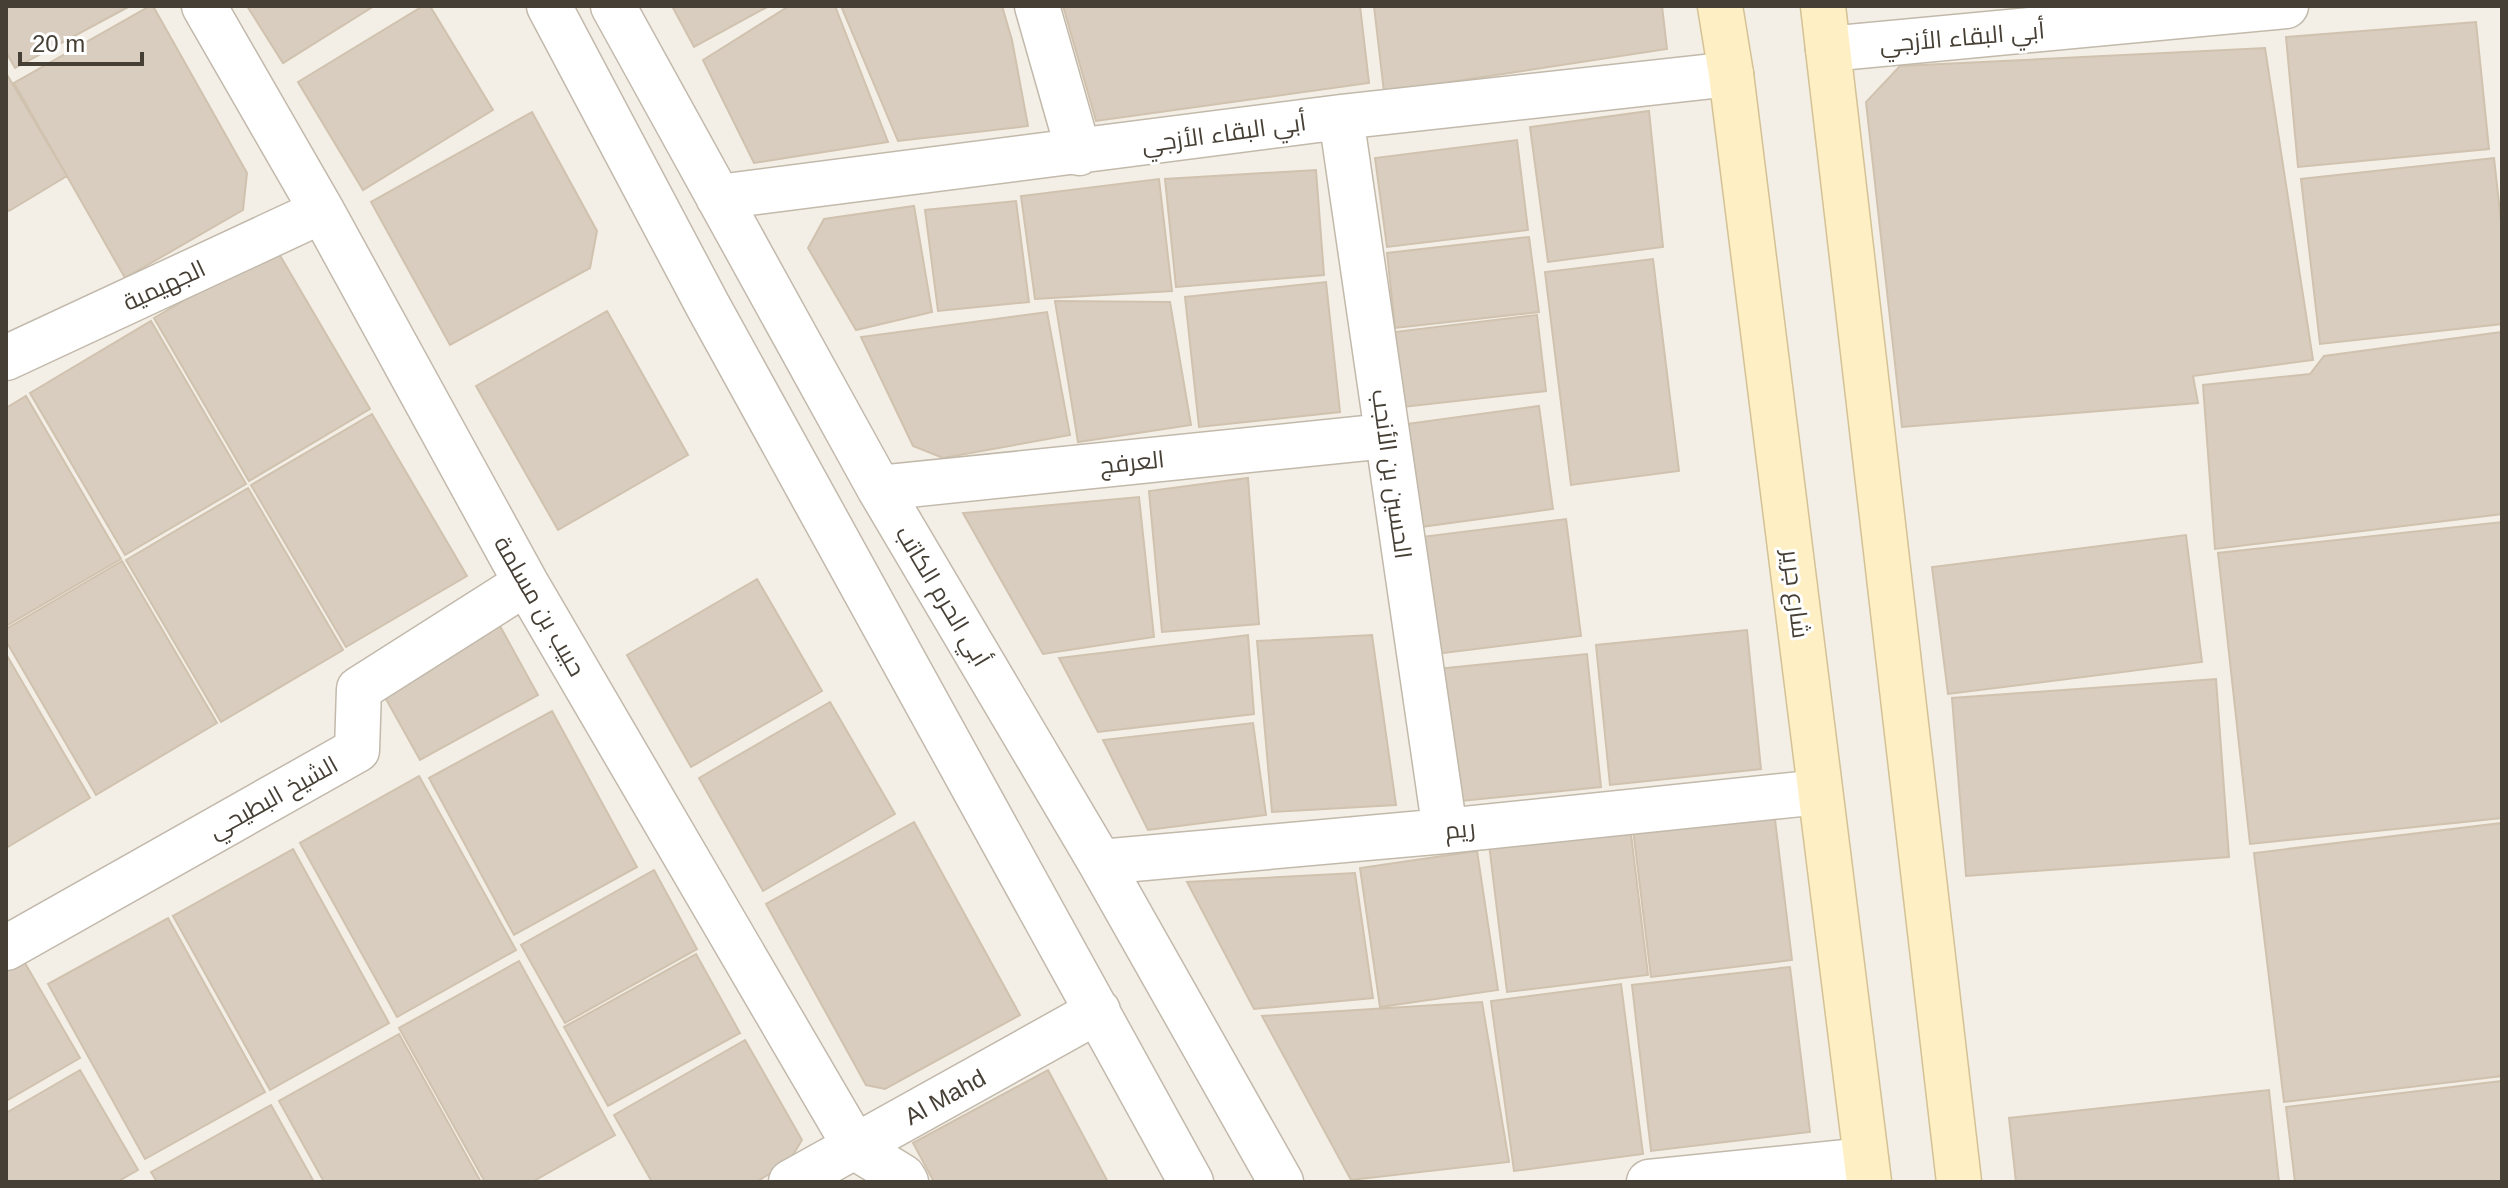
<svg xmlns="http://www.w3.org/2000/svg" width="2508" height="1188" font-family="Helvetica,Cairo,sans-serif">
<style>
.building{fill:#d8cdbe;stroke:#d0c2ae;stroke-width:2}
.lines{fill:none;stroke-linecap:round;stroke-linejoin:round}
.minor-casing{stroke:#c2b9ab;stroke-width:47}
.secondary-casing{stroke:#d4c295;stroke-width:47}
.minor{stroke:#fff;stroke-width:44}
.secondary{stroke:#ffefc4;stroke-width:44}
.labels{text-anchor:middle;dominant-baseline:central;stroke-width:6;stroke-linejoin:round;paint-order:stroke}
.street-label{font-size:24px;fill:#463f35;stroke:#fff}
</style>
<rect width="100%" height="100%" fill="#f3efe6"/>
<path class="building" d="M 6,6 L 130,6 L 15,68 L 6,52 Z
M 150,6 L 153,6 L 247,173 L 243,210 L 125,278 L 14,83 Z
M 247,6 L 374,6 L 283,63 Z
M 423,6 L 430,6 L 493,110 L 363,190 L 298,82 Z
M 672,6 L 769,6 L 694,47 Z
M 789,6 L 835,6 L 888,142 L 754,163 L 703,60 Z
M 841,6 L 1002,6 L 1012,40 L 1028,126 L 898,141 Z
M 1063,6 L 1360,6 L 1369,83 L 1096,121 Z
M 1374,6 L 1662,6 L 1667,49 L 1384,92 Z
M 2476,22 L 2489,149 L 2298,167 L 2286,37 Z
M 2265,48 L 2313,360 L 2193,376 L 2198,403 L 1902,427 L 1866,102 L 1900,66 Z
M 6,73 L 67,176 L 9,211 L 6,206 Z
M 1649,111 L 1663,247 L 1548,262 L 1530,127 Z
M 532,112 L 597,231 L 590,268 L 450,345 L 371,202 Z
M 1517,140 L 1528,230 L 1387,247 L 1375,158 Z
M 2494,158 L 2502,231 L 2502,324 L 2320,344 L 2301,179 Z
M 1316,170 L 1324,275 L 1176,287 L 1165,179 Z
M 1159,179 L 1172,291 L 1035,299 L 1021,196 Z
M 1016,201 L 1029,302 L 938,311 L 925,210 Z
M 914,206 L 932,312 L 856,330 L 808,248 L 824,219 Z
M 1529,237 L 1539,312 L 1395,328 L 1387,253 Z
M 275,247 L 370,409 L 249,481 L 154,318 Z
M 1653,259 L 1679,471 L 1571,485 L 1545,272 Z
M 1326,282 L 1340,412 L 1199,427 L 1185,297 Z
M 1055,301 L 1170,302 L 1191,425 L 1078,442 Z
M 607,311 L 688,455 L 558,530 L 476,386 Z
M 1047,312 L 1070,435 L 943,458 L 913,446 L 861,337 Z
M 1537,315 L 1546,391 L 1403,407 L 1394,332 Z
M 151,321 L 246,484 L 125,555 L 30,393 Z
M 2502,332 L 2502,514 L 2215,549 L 2203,385 L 2310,374 L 2324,356 Z
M 26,396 L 121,559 L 6,626 L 6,408 Z
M 1539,406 L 1553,509 L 1413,528 L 1399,425 Z
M 372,414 L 467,576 L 346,647 L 251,485 Z
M 1248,478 L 1259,624 L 1162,632 L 1149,491 Z
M 248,488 L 343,650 L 221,722 L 126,560 Z
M 1139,497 L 1154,637 L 1043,654 L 963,513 Z
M 1566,519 L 1581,636 L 1436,654 L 1421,537 Z
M 2502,522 L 2502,818 L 2250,844 L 2218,553 Z
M 2186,535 L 2202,662 L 1948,694 L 1932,567 Z
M 122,561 L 217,723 L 96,795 L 6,641 L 6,629 Z
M 757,579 L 822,691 L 691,767 L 627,655 Z
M 500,626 L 538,695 L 420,760 L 382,692 Z
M 1747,630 L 1761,769 L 1610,785 L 1596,645 Z
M 1248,635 L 1254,714 L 1098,732 L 1059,658 Z
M 1372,635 L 1396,805 L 1272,812 L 1257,641 Z
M 6,654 L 90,798 L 6,848 Z
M 1587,654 L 1601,787 L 1451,802 L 1437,669 Z
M 2216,679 L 2229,857 L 1966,876 L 1952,698 Z
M 830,702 L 895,814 L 763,891 L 699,778 Z
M 552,711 L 637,867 L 514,935 L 429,778 Z
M 1253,723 L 1266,815 L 1148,830 L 1103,740 Z
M 419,776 L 516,950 L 397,1017 L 300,843 Z
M 1774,811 L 1792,960 L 1651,977 L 1633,829 Z
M 914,822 L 1020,1015 L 885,1089 L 866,1085 L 766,904 Z
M 2502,823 L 2502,1076 L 2284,1102 L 2254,853 Z
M 1630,826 L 1648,975 L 1507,992 L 1489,844 Z
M 293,849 L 389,1023 L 270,1090 L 173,916 Z
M 1477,851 L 1498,990 L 1380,1007 L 1360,868 Z
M 654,870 L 697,949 L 565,1023 L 521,945 Z
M 1355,873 L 1373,998 L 1254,1009 L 1187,882 Z
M 168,918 L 265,1092 L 145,1159 L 48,984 Z
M 696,954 L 740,1033 L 608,1106 L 564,1027 Z
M 22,958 L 80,1058 L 6,1101 L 6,968 Z
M 519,961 L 615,1135 L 532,1182 L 485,1182 L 399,1028 Z
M 1790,967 L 1810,1132 L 1651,1151 L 1632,985 Z
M 1621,984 L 1643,1154 L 1514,1171 L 1491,1001 Z
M 1482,1002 L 1509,1162 L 1351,1180 L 1262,1016 Z
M 399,1034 L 481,1182 L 324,1182 L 279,1101 Z
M 745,1040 L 802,1140 L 788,1163 L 756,1182 L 652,1182 L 614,1115 Z
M 80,1070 L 138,1170 L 117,1182 L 6,1182 L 6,1113 Z
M 1048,1070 L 1108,1182 L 934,1182 L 913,1143 Z
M 2502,1081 L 2502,1182 L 2295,1182 L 2286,1107 Z
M 2269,1090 L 2279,1182 L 2016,1182 L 2009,1118 Z
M 271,1105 L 314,1182 L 157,1182 L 151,1172 Z"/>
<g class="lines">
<defs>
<path id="minor" d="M 204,6 L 322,211 L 526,583 L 856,1148 L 903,1177 L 906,1182
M 549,6 L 708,306 L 1191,1182
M 613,6 L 879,488 L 1100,862 L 1281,1182
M 1037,6 L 1079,153
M 1828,49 L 2286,6
M 1341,117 L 1445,831
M 718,197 L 1341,117 L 1731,74
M 6,358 L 322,211
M 879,488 L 1386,436
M 1100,862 L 1445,831 L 1820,792
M 6,948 L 357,750 L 359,689 L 526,583
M 791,1182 L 1098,1011
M 1649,1182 L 1866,1160"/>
<path id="secondary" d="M 1720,6 L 1731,74 L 1869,1182
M 1823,6 L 1959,1182"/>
</defs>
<use href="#minor" class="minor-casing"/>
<use href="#secondary" class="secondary-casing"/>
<use href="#minor" class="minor"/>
<use href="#secondary" class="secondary"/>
</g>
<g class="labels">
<g class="street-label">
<text transform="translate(1962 37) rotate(-5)">أبي البقاء الأزجي</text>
<text transform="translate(1224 133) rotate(-8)">أبي البقاء الأزجي</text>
<text transform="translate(164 285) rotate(-25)">الجهيمية</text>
<text transform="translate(1132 462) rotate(-6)">العرفج</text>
<text transform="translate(1392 474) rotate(82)">الحسين بن الأنجب</text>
<text transform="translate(1796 594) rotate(83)">شارع جرير</text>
<text transform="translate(943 596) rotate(59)">أبي الحرم الكاتب</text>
<text transform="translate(540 606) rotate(60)">حبيب بن مسلمة</text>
<text transform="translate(273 797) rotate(-29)">الشيخ البطيحي</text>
<text transform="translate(1460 829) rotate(-6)">ريم</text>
<text transform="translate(945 1097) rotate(-29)">Al Mahd</text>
</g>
</g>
<rect width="2508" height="1188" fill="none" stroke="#463f35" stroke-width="16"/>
<path d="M20 52v12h122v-12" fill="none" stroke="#463f35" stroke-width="4"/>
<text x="32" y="52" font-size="24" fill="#463f35" stroke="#ffffff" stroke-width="6" paint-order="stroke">20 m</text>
</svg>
